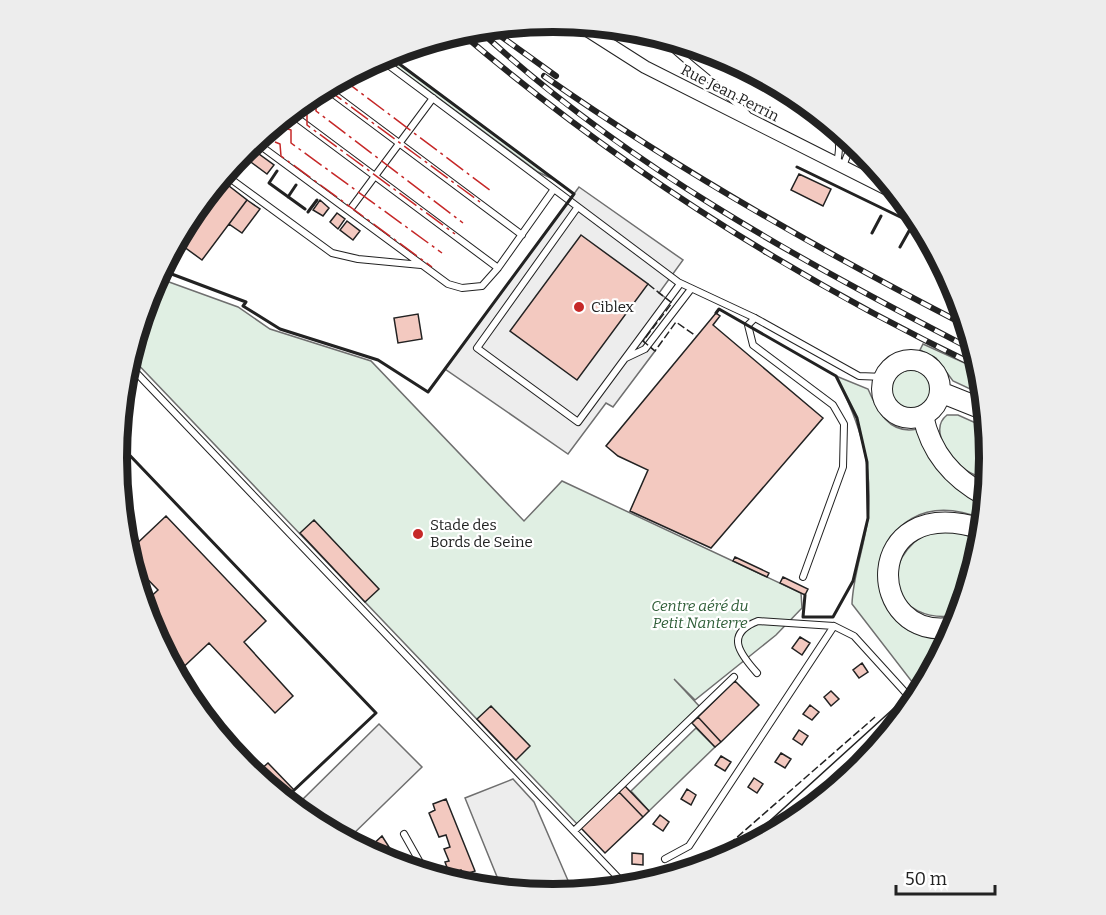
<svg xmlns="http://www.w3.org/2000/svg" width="1106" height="915" font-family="Bitter,serif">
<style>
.green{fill:#e0efe3;stroke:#6f6f6f;stroke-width:1.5}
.parking{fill:#ededed;stroke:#6f6f6f;stroke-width:1.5}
.building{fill:#f3c9c0;stroke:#222;stroke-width:1.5}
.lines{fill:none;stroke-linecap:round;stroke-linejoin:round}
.service-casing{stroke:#222;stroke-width:8}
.minor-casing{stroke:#222;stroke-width:14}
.secondary-casing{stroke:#222;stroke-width:19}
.primary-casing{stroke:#222;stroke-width:22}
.trunk-casing{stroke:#222;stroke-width:22}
.service{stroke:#fff;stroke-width:6}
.minor{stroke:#fff;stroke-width:12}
.secondary{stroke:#fff;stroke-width:16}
.primary{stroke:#fff;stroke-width:20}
.trunk{stroke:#fff;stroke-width:20}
.rail-casing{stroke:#222;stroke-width:6}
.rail{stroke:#fff;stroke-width:4;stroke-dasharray:11;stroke-linecap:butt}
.fence{stroke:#222;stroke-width:1.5;stroke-dasharray:8 3;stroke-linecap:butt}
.wall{stroke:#222;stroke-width:3}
.power{stroke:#c62828;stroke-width:1.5;stroke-dasharray:21 4.5 3 4.5;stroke-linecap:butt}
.poi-dot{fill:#c62828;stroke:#fff;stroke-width:2}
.labels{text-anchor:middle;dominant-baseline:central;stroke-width:4.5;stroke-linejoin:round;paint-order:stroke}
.street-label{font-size:15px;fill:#222;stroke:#fff}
.poi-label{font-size:15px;fill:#222;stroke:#fff;text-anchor:start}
.park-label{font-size:15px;font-style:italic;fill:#2f5e38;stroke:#fff}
.rim{fill:none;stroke:#222;stroke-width:8}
</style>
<rect width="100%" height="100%" fill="#fff"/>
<path class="green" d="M 386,54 L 555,180 L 538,172 L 382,56 Z
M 158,278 L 238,307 L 270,329 L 371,361 L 524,521 L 562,481 L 801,593 L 802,608 L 776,635 L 695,700 L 674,679 L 700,707 L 578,825 L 130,356 L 150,290 Z
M 923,344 L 980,370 L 983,395 L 953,381 L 936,358 L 920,350 Z
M891 390a20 20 0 1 1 40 0a20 20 0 1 1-40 0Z
M 836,376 L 868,389 C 877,410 889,435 917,429 L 985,502 L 983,519 C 863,470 842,648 950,637 L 928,677 L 916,687 L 852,604 C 853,575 864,548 868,518 C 873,463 860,424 836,376 Z
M 947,415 L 958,415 L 987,428 L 989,458 L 987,481 C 980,477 972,474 966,470 C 951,459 928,430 947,415 Z
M 933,530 L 958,532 L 981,541 L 959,615 C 891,627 873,559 933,530 Z
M 696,728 L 715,747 L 649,811 L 631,791 Z"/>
<path class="parking" d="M 579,187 L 683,260 L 659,293 L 670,301 L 643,341 L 655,351 L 613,407 L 606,403 L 568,454 L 445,369 Z
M 379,724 L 422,767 L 347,840 L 334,828 L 329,830 L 300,802 Z
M 513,779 L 534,802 L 573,892 L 553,894 L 502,889 L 465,798 Z"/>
<path class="building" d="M 248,146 L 274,165 L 267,174 L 240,154 Z
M 799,174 L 831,189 L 823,206 L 791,190 Z
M 220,179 L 247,200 L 202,260 L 176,241 L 190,215 Z
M 247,200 L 260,209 L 242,233 L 229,224 Z
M 320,200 L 329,208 L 323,216 L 313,210 Z
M 337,213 L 345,219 L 338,229 L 330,222 Z
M 347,221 L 360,231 L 353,240 L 340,230 Z
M 581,235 L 648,284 L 577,380 L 510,331 Z
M 716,313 L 720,316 L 713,325 L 823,418 L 711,548 L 630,511 L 648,470 L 618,456 L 606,446 Z
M 418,314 L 422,339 L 398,343 L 394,318 Z
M 166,516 L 266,621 L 244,642 L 293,696 L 275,713 L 209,643 L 176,674 L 150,624 L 143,604 L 158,590 L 131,562 L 128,552 Z
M 314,520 L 379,589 L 365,602 L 300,533 Z
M 735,557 L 769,573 L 767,577 L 733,561 Z
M 783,577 L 808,589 L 805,595 L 780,583 Z
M 800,637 L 810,643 L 802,655 L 792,648 Z
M 862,663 L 868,672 L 859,678 L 853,670 Z
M 735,681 L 759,705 L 721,742 L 698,717 Z
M 831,691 L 839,699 L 831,706 L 824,697 Z
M 810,705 L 819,712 L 812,720 L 803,714 Z
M 491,706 L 530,746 L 516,760 L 477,719 Z
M 698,717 L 721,742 L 715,747 L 692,723 Z
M 799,730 L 808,736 L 802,745 L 793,739 Z
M 781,753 L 791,759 L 785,768 L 775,762 Z
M 721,756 L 731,762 L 725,771 L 715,765 Z
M 268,763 L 294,790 L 284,799 L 259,771 Z
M 754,778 L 763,784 L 757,793 L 748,787 Z
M 625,786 L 649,811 L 643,817 L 619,792 Z
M 687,789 L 696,795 L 691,805 L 681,799 Z
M 619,792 L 643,817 L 605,853 L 581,828 Z
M 446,799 L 475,871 L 463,875 L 461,870 L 454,873 L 448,870 L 445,862 L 449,861 L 444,849 L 450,847 L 446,835 L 439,837 L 429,813 L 435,810 L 433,804 Z
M 660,815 L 669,822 L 663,831 L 653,824 Z
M 382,836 L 396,858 L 400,855 L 408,864 L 405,867 L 367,850 Z
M 632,853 L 643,854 L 643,865 L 632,864 Z"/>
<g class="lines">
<defs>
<path id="service" d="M 660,36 C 687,64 720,85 747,114
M 324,87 L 522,235
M 289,112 L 498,268
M 828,121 C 840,137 841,144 837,163
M 254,141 L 448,284 L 462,288 L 482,286 L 498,268 L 554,189 L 379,58
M 843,166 L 853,141
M 224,174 L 332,253 L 358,259 L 421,265
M 554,189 L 678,282 L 755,318 L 859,376 L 885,377
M 577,208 L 477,348 L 578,422 L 680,284
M 349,211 L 433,98
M 755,318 L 748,325 L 753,345 L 833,405 L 844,424 L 843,467 L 803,577
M 626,358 L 645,349 L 691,289
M 128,364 L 627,887
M 757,673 C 740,654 724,634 758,621 L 834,626 L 854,636 L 914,702
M 288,799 L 305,816
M 574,831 L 734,677
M 404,834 L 422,866 L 430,874
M 665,859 L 689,846 L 834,626"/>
<path id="minor" d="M 576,23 L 645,67 L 899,195"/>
<path id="secondary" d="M 765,837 L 916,700"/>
<path id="primary" d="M882 389a29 29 0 1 1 58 0a29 29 0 1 1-58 0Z
M 940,392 L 985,410"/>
<path id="trunk" d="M 923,416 C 931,453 952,478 986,496
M 955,627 C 864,645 859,490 982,529"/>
</defs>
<use href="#service" class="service-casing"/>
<use href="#minor" class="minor-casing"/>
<use href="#secondary" class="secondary-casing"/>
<use href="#primary" class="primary-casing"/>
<use href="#trunk" class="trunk-casing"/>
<use href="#service" class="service"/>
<use href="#minor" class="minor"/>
<use href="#secondary" class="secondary"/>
<use href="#primary" class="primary"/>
<use href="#trunk" class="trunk"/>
<defs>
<path id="rail" d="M 488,27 L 556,76
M 477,28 C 624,165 798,259 975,351
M 460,32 C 618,167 792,277 979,367
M 544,76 C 678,170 821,251 967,326"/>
</defs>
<use href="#rail" class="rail-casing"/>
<use href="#rail" class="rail"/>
<path class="fence" d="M 648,284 L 672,303 L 643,341 L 655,351 L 676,322 L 696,336
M 704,866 L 875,717"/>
<path class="wall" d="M 797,167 L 923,228
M 277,171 L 269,183 L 305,209
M 288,197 L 296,185
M 308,212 L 317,200
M 872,233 L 881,216
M 900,247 L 909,231
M 929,262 L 935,250
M 161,270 L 246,302 L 243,306 L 280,329 L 378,360 L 428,392 L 574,194 L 386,54
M 716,313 L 719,309 L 836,376 L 857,418 L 867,462 L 868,518 L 853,581 L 833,617 L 803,617 L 805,595
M 118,443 L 376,713 L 291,793"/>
<path class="power" d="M 341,78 L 491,191
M 331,84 L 331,92 L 480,202
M 312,96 L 316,99 L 316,111 L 463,223
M 302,110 L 307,115 L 307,125 L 455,234
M 288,129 L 291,130 L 291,143 L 442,253
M 275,142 L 280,144 L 281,156 L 432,267"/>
</g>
<g class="poi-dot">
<circle cx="579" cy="307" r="6"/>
<circle cx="418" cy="534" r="6"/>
</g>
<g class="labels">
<g class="street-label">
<text transform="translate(730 93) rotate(27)">Rue Jean Perrin</text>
</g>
<g class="poi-label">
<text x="591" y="307">Ciblex</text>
<text x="430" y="525">Stade des<tspan x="430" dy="17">Bords de Seine</tspan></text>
</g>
<g class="park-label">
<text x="700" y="606">Centre aéré du<tspan x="700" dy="17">Petit Nanterre</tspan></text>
</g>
</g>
<path d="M0 0H1106V915H0ZM127 458a426 426 0 1 1 852 0a426 426 0 1 1-852 0Z" fill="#ededed" fill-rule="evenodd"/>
<path class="rim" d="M127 458a426 426 0 1 1 852 0a426 426 0 1 1-852 0Z"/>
<path d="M896 885v9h99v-9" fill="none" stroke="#222222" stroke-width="3"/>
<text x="905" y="885" font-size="18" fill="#222222" stroke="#ffffff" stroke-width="4.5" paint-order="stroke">50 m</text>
</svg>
